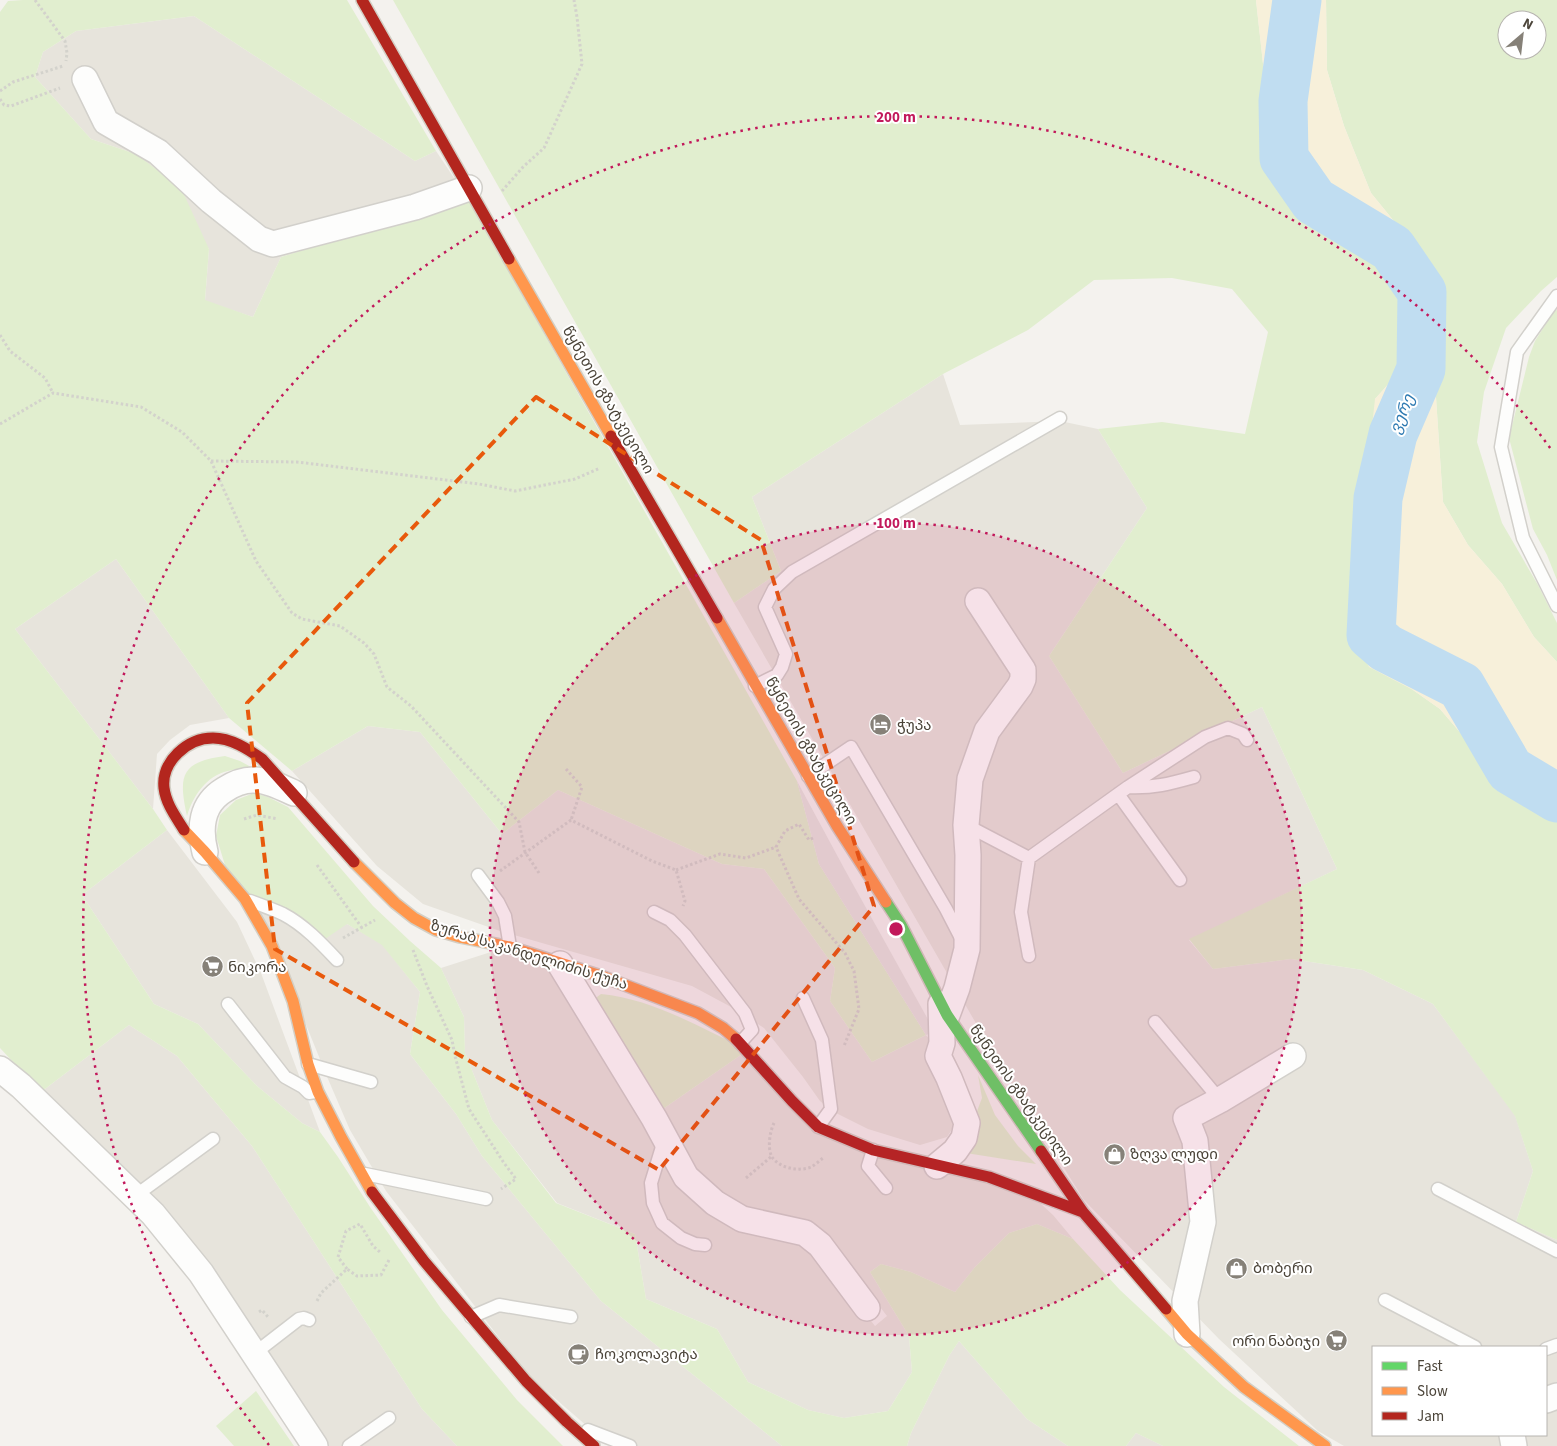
<svg xmlns="http://www.w3.org/2000/svg" width="1557" height="1446" font-family="'Source Sans 3','Noto Sans Georgian',sans-serif">
<style>
.residential{fill:#e7e4dc;fill-rule:evenodd}
.green{fill:#e1eecf;fill-rule:evenodd}
.sand{fill:#f7f0da}
.parking{fill:#e6e3df}
.lines{fill:none;stroke-linecap:round;stroke-linejoin:round}
.river{stroke:#c0ddf1;stroke-width:49}
.lane-casing{stroke:#d2d0cb;stroke-width:15}
.street-casing{stroke:#d2d0cb;stroke-width:28}
.fast-casing{stroke:#d3cfc5;stroke-width:14}
.slow-casing{stroke:#d3cfc5;stroke-width:14}
.jam-casing{stroke:#d3cfc5;stroke-width:14}
.path{stroke:#d3d2cc;stroke-width:3;stroke-dasharray:2.5 2.5;stroke-linecap:butt}
.lane{stroke:#fdfdfc;stroke-width:12}
.street{stroke:#fdfdfc;stroke-width:25}
.fast{stroke:#63d668;stroke-width:11}
.slow{stroke:#ff974d;stroke-width:11}
.jam{stroke:#b3261e;stroke-width:11}
.marked{fill:none;stroke:#e8590c;stroke-width:4;stroke-dasharray:10 6;stroke-linejoin:round}
.ring{fill:none;stroke:#c2185b;stroke-width:2.5;stroke-dasharray:2.5 5}
.labels{text-anchor:middle;dominant-baseline:central;stroke-width:4;stroke-linejoin:round;paint-order:stroke}
.street-label{font-size:15px;fill:#4b4439;stroke:#fff}
.poi-label{font-size:15px;fill:#4b4439;stroke:#fff;text-anchor:start}
.water-label{font-size:16px;font-style:italic;fill:#2e7ab2;stroke:#fff}
.centre{fill:#c2185b;stroke:#fff;stroke-width:2.5}
.ring-label{font-size:15px;text-anchor:middle;font-weight:bold;fill:#c2185b;stroke:#fff;stroke-width:4;stroke-linejoin:round;paint-order:stroke}
</style>
<rect width="100%" height="100%" fill="#f4f2ee"/>
<path class="residential" d="M 194,16 L 415,161 L 436,151 L 468,199 L 281,257 L 253,317 L 205,301 L 209,249 L 136,154 L 91,139 L 35,77 L 43,52 L 76,31 Z
M 943,374 L 960,425 L 1060,421 L 1098,429 L 1147,508 L 1049,656 L 1123,773 L 1262,707 L 1337,869 L 1189,940 L 1213,969 L 1291,959 L 1363,970 L 1433,1004 L 1515,1115 L 1533,1171 L 1516,1222 L 1557,1240 L 1557,1446 L 1344,1446 L 1318,1431 L 1219,1339 L 1084,1200 L 1004,1072 L 734,603 L 781,571 L 752,497 ZM 1373,1347 L 1546,1347 L 1546,1435 L 1373,1435 Z
M 116,559 L 229,718 L 190,725 L 170,740 L 157,754 L 153,809 L 15,629 Z
M 368,726 L 420,732 L 502,834 L 558,790 L 722,864 L 764,869 L 835,968 L 830,1001 L 872,1062 L 926,1035 L 937,1048 L 960,1117 L 947,1137 L 920,1145 L 868,1129 L 832,1111 L 820,1101 L 803,1077 L 764,1028 L 733,1008 L 692,986 L 500,931 L 423,904 L 377,866 L 292,771 Z
M 167,830 L 237,922 L 261,973 L 320,1132 L 302,1123 L 257,1086 L 198,1024 L 154,1004 L 82,895 Z
M 260,911 L 347,924 L 382,944 L 420,992 L 410,1054 L 456,1114 L 482,1156 L 601,1301 L 782,1446 L 610,1446 L 528,1375 L 386,1191 L 350,1130 L 328,1079 Z
M 494,951 L 554,969 L 649,1114 L 681,1176 L 714,1215 L 750,1228 L 774,1231 L 803,1233 L 875,1326 L 887,1316 L 838,1252 L 808,1227 L 781,1217 L 752,1211 L 727,1200 L 695,1172 L 663,1109 L 748,1050 L 810,1119 L 873,1152 L 1003,1185 L 1029,1193 L 1053,1215 L 1073,1239 L 1037,1224 L 1009,1233 L 975,1267 L 955,1292 L 911,1272 L 881,1264 L 870,1272 L 909,1336 L 912,1372 L 888,1411 L 844,1418 L 808,1410 L 748,1382 L 717,1329 L 646,1299 L 635,1234 L 557,1203 L 492,1120 L 465,1053 L 464,1017 L 441,968 Z
M 129,1025 L 177,1056 L 252,1146 L 422,1409 L 457,1446 L 324,1446 L 41,1092 Z
M 959,1341 L 1027,1419 L 1068,1446 L 907,1446 L 911,1433 L 949,1356 Z
M 1136,1433 L 1163,1446 L 1126,1446 Z"/>
<path class="green" d="M 23,0 L 347,0 L 436,151 L 415,161 L 194,16 L 76,31 L 43,52 L 35,77 L 91,139 L 136,154 L 181,188 L 209,249 L 205,300 L 253,317 L 281,257 L 468,199 L 797,781 L 819,864 L 926,1035 L 872,1062 L 830,1001 L 835,968 L 764,869 L 722,864 L 558,790 L 502,834 L 420,732 L 368,726 L 292,771 L 229,718 L 116,559 L 15,629 L 153,809 L 167,830 L 82,895 L 154,1004 L 198,1024 L 257,1086 L 302,1123 L 320,1132 L 338,1157 L 370,1207 L 442,1310 L 517,1400 L 563,1446 L 457,1446 L 422,1409 L 252,1146 L 177,1056 L 129,1025 L 41,1092 L 0,1048 L 0,12 L 8,1 Z
M 393,0 L 1256,0 L 1274,164 L 1351,231 L 1387,258 L 1408,303 L 1400,371 L 1375,399 L 1413,690 L 1440,709 L 1499,778 L 1557,816 L 1557,1240 L 1516,1222 L 1533,1171 L 1515,1116 L 1433,1004 L 1363,970 L 1291,959 L 1213,969 L 1189,939 L 1337,869 L 1262,707 L 1123,773 L 1049,656 L 1147,508 L 1098,429 L 1162,422 L 1245,434 L 1268,332 L 1232,289 L 1172,278 L 1094,280 L 1028,330 L 943,374 L 752,497 L 781,571 L 734,603 Z
M 1326,0 L 1557,0 L 1557,277 L 1541,291 L 1506,328 L 1484,392 L 1477,442 L 1502,523 L 1538,585 L 1557,623 L 1557,662 L 1534,637 L 1502,584 L 1468,545 L 1443,502 L 1434,368 L 1438,324 L 1441,311 L 1420,253 L 1371,193 L 1344,126 L 1327,70 ZM 1507,20 L 1537,20 L 1537,50 L 1507,50 Z
M 1557,310 L 1557,580 L 1547,555 L 1533,529 L 1509,438 L 1529,357 L 1535,341 L 1554,311 Z
M 225,756 L 240,761 L 251,767 C 243,768 235,769 228,771 C 206,776 193,796 187,816 C 178,775 181,762 225,756 Z
M 254,793 L 268,797 L 288,807 L 373,906 L 410,941 L 441,968 L 464,1017 L 465,1053 L 492,1120 L 556,1203 L 635,1234 L 646,1299 L 717,1329 L 748,1382 L 808,1410 L 844,1418 L 888,1411 L 912,1372 L 909,1336 L 870,1272 L 881,1264 L 911,1272 L 955,1292 L 975,1267 L 1009,1233 L 1037,1224 L 1073,1239 L 1120,1290 L 1224,1387 L 1299,1446 L 1163,1446 L 1136,1433 L 1126,1446 L 1068,1446 L 1027,1419 L 959,1341 L 949,1356 L 911,1433 L 907,1446 L 782,1446 L 601,1301 L 482,1156 L 456,1114 L 410,1054 L 420,992 L 382,945 L 347,924 L 325,939 L 260,911 L 225,865 L 216,836 L 220,815 L 236,800 Z
M 601,994 C 653,999 701,1028 748,1050 L 663,1109 L 593,1000 Z
M 978,1075 L 995,1115 L 1018,1146 L 1036,1164 L 947,1150 L 974,1119 L 982,1098 Z
M 256,1391 L 294,1446 L 234,1446 L 216,1426 Z"/>
<path class="sand" d="M 1256,0 L 1326,0 L 1327,70 L 1344,126 L 1371,193 L 1420,253 L 1441,311 L 1438,324 L 1434,368 L 1443,502 L 1468,545 L 1502,584 L 1534,637 L 1557,662 L 1557,816 L 1499,778 L 1440,709 L 1413,690 L 1369,667 L 1352,631 L 1359,543 L 1375,399 L 1400,371 L 1408,303 L 1387,258 L 1307,201 L 1274,164 Z"/>
<path class="parking" d="M 797,781 L 845,870 L 935,1032 L 926,1035 L 819,864 Z"/>
<g class="lines">
<path class="river" d="M 1297,0 L 1283,101 L 1284,158 L 1314,201 L 1392,248 L 1422,292 L 1421,369 L 1393,434 L 1378,498 L 1371,635 L 1386,648 L 1461,686 L 1510,770 L 1557,798"/>
<defs>
<path id="lane" d="M 1557,296 L 1517,352 L 1501,447 L 1523,538 L 1557,606
M 755,686 L 777,675 L 782,667 L 786,654 L 765,607 L 774,589 L 792,572 L 1060,418
M 808,776 L 851,747 L 946,909 L 962,940
M 1128,787 C 1154,788 1169,784 1194,777
M 1118,794 L 1180,880
M 966,825 L 1029,858
M 478,875 L 498,902 L 505,916 L 510,947
M 250,901 C 261,905 272,909 283,914 C 304,925 321,943 337,960
M 654,912 L 670,920 L 685,935 L 745,1013 L 752,1030 L 740,1043
M 1029,956 L 1021,912 L 1029,858 L 1128,787 L 1205,737 L 1228,728 L 1243,734 L 1247,740
M 803,998 L 822,1040 L 831,1109 L 818,1127
M 228,1004 L 285,1077 L 303,1087 L 309,1093 L 315,1092
M 1155,1022 L 1220,1100
M 308,1064 L 371,1082
M 665,1137 L 651,1183 L 653,1203 L 662,1223 L 681,1238 L 695,1244 L 705,1245
M 873,1150 L 868,1166 L 886,1188
M 365,1174 L 486,1199
M 1438,1189 L 1557,1251
M 135,1196 L 213,1139
M 1385,1300 L 1475,1347
M 471,1317 L 499,1305 L 571,1317
M 1546,1349 L 1557,1345
M 255,1353 L 299,1319 L 304,1318 L 309,1320
M 588,1430 L 630,1446
M 349,1446 L 389,1418"/>
<path id="street" d="M 85,79 L 106,122 L 158,152 L 211,201 L 259,239 L 273,244 L 415,207 L 469,188
M 205,852 C 199,828 201,804 224,790 C 233,784 242,780 253,780 C 267,780 281,787 294,793
M 560,964 L 654,1118 L 686,1177 L 715,1203 L 742,1219 L 805,1233 L 820,1245 L 867,1308
M 947,1015 L 957,988 L 967,949 L 968,855 L 966,825 L 970,779 L 987,731 L 1020,686 L 1023,679 L 1023,670 L 978,601
M 0,1069 L 21,1086 L 153,1214 L 201,1273 L 315,1446
M 937,1166 L 955,1151 L 964,1138 L 967,1123 L 949,1078 L 938,1056 L 942,1043 L 941,1004
M 1187,1334 L 1185,1301 L 1203,1222 L 1195,1141 L 1186,1118 L 1220,1100 L 1293,1056
M 1546,1400 L 1557,1396
M 1512,1435 L 1514,1446"/>
<path id="fast" d="M 886,902 L 901,925 L 947,1015 L 1041,1151"/>
<path id="slow" d="M 509,259 L 611,436
M 717,618 L 837,826 L 886,902
M 184,830 L 205,852 L 245,899 L 272,946 L 293,1001 L 308,1064 L 318,1092 L 341,1137 L 372,1192
M 354,862 L 395,903 L 414,918 L 436,930 L 460,937 L 510,947 L 601,976 L 698,1013 L 723,1028 L 736,1039
M 1166,1309 L 1187,1334 L 1244,1387 L 1325,1446"/>
<path id="jam" d="M 362,0 L 509,259
M 611,436 L 717,618
M 184,830 C 176,817 166,804 164,788 C 161,762 187,738 213,738 C 231,738 248,749 262,759 L 354,862
M 736,1039 L 792,1101 L 818,1127 L 873,1150 L 989,1177 L 1083,1212
M 1041,1151 L 1083,1212 L 1166,1309
M 372,1192 L 424,1261 L 526,1381 L 567,1422 L 594,1446"/>
</defs>
<use href="#lane" class="lane-casing"/>
<use href="#street" class="street-casing"/>
<use href="#fast" class="fast-casing"/>
<use href="#slow" class="slow-casing"/>
<use href="#jam" class="jam-casing"/>
<path class="path" d="M 35,0 L 65,41 L 67,53 L 66,61
M 0,91 L 13,82 L 63,66
M 0,99 L 4,105 L 11,106 L 60,88
M 502,191 L 523,167 L 544,148 L 582,64 L 577,17 L 574,0
M 0,335 L 10,351 L 45,378 L 53,393
M 0,424 L 53,393 L 141,407 L 182,432 L 211,461 L 256,561 L 292,613 L 302,619 L 340,626 L 364,643 L 374,654 L 387,687 L 411,706 L 519,822 L 525,852 L 539,873
M 211,461 L 297,462 L 479,484 L 515,491 L 575,479 L 600,468
M 566,769 L 582,787 L 571,820
M 244,819 L 257,815 L 278,819
M 813,838 L 809,840 L 799,824 L 785,831 L 776,847 L 799,899 L 845,953 L 854,971 L 859,1009 L 844,1046
M 317,865 L 362,928
M 676,870 L 720,854 L 746,858 L 776,847
M 500,871 L 571,820 L 652,861 L 676,870 L 685,901 L 683,906
M 343,938 L 375,920
M 413,950 L 427,986 L 452,1040 L 455,1056 L 469,1109 L 504,1163 L 516,1179 L 501,1189
M 774,1123 C 770,1131 767,1148 772,1157 C 779,1168 799,1172 811,1167 C 815,1165 819,1161 823,1158
M 746,1178 L 772,1156
M 347,1269 L 338,1257 L 346,1231 L 360,1224 L 373,1246 L 381,1253
M 317,1301 L 321,1293 L 347,1269 L 357,1276 L 381,1275 L 389,1260
M 259,1312 L 262,1310 L 268,1317"/>
<use href="#lane" class="lane"/>
<use href="#street" class="street"/>
<use href="#fast" class="fast"/>
<use href="#slow" class="slow"/>
<use href="#jam" class="jam"/>
</g>
<path class="marked" d="M 536,397 L 761,540 L 874,906 L 659,1170 L 275,949 L 247,703 Z"/>
<circle cx="896" cy="929" r="406" fill="#c2185b" fill-opacity=".12"/>
<g class="ring">
<circle cx="896" cy="929" r="406"/>
<path d="M269 1445A812 812 0 1 1 1553 452"/>
</g>
<defs>
<symbol id="hotel-disc" viewBox="-11 -11 22 22"><circle r="9.5" fill="#868178" stroke="#fff"/><path d="M-6-4.5h1.5V1H6V5H4.5V3h-9V5H-6ZM-4 0a1.8 1.8 0 1 1 3.6 0ZM.5 0V-2.5h3Q6-2.5 6 0Z" fill="#fff"/></symbol>
<symbol id="supermarket-disc" viewBox="-11 -11 22 22"><circle r="9.5" fill="#868178" stroke="#fff"/><path d="M-6-5.5h2.5l.6 2H6L4.5 2H-2.5L-4.4-4H-6ZM-1.5 3.2a1.3 1.3 0 1 0 .1 0ZM3 3.2a1.3 1.3 0 1 0 .1 0Z" fill="#fff"/></symbol>
<symbol id="shop-disc" viewBox="-11 -11 22 22"><circle r="9.5" fill="#868178" stroke="#fff"/><path d="M-5-2.5h2.3a2.7 3.5 0 0 1 5.4 0H5L5.5 6h-11ZM-1.5-2.5h3a1.5 2.3 0 0 0-3 0Z" fill="#fff"/></symbol>
<symbol id="cafe-disc" viewBox="-11 -11 22 22"><circle r="9.5" fill="#868178" stroke="#fff"/><path d="M-5.5-4.5H6V0H3Q3 3.5 0 3.5H-2.5Q-5.5 3.5-5.5 0ZM3-3.2v2h1.7v-2ZM-6 4.5H4V6H-6Z" fill="#fff"/></symbol>
</defs>
<g fill-rule="evenodd">
<use href="#hotel-disc" x="868" y="712" width="25" height="25"/>
<use href="#supermarket-disc" x="200" y="954" width="25" height="25"/>
<use href="#shop-disc" x="1102" y="1142" width="25" height="25"/>
<use href="#shop-disc" x="1224" y="1256" width="25" height="25"/>
<use href="#supermarket-disc" x="1324" y="1328" width="25" height="25"/>
<use href="#cafe-disc" x="566" y="1342" width="25" height="25"/>
</g>
<g class="labels">
<g class="street-label">
<text transform="translate(608 400) rotate(60)">წყნეთის გზატკეცილი</text>
<text transform="translate(811 751) rotate(60)">წყნეთის გზატკეცილი</text>
<text transform="translate(529 955) rotate(17)">ზურაბ საკანდელიძის ქუჩა</text>
<text transform="translate(1021 1095) rotate(55)">წყნეთის გზატკეცილი</text>
</g>
<g class="poi-label">
<text x="897" y="725">ჭუპა</text>
<text x="228" y="967">ნიკორა</text>
<text x="1130" y="1154">ზღვა ლუდი</text>
<text x="1253" y="1268">ბობერი</text>
<text x="1320" y="1341" text-anchor="end">ორი ნაბიჯი</text>
<text x="595" y="1354">ჩოკოლავიტა</text>
</g>
<g class="water-label">
<text transform="translate(1402 414) rotate(-68)">ვერე</text>
</g>
</g>
<circle cx="896" cy="929" r="8" class="centre"/>
<g class="ring-label">
<text x="896" y="122">200 m</text>
<text x="896" y="528">100 m</text>
</g>
<rect x="1372" y="1346" width="175" height="90" fill="#ffffff" stroke="#b7b4b0"/>
<rect x="1382" y="1362" width="25" height="8" fill="#63d668" stroke="#b7b4b0"/>
<text x="1417" y="1371" font-size="15" fill="#4b4439">Fast</text>
<rect x="1382" y="1387" width="25" height="8" fill="#ff974d" stroke="#b7b4b0"/>
<text x="1417" y="1396" font-size="15" fill="#4b4439">Slow</text>
<rect x="1382" y="1412" width="25" height="8" fill="#b3261e" stroke="#b7b4b0"/>
<text x="1417" y="1421" font-size="15" fill="#4b4439">Jam</text>
<g transform="translate(1522 35) rotate(28)"><circle r="24" fill="#ffffff" stroke="#b7b4b0"/>
<path d="M0-4L9 19L0 12L-9 19Z" fill="#868178"/>
<text y="-8" font-size="14" font-weight="bold" text-anchor="middle" fill="#4b4439">N</text>
</g>
</svg>
